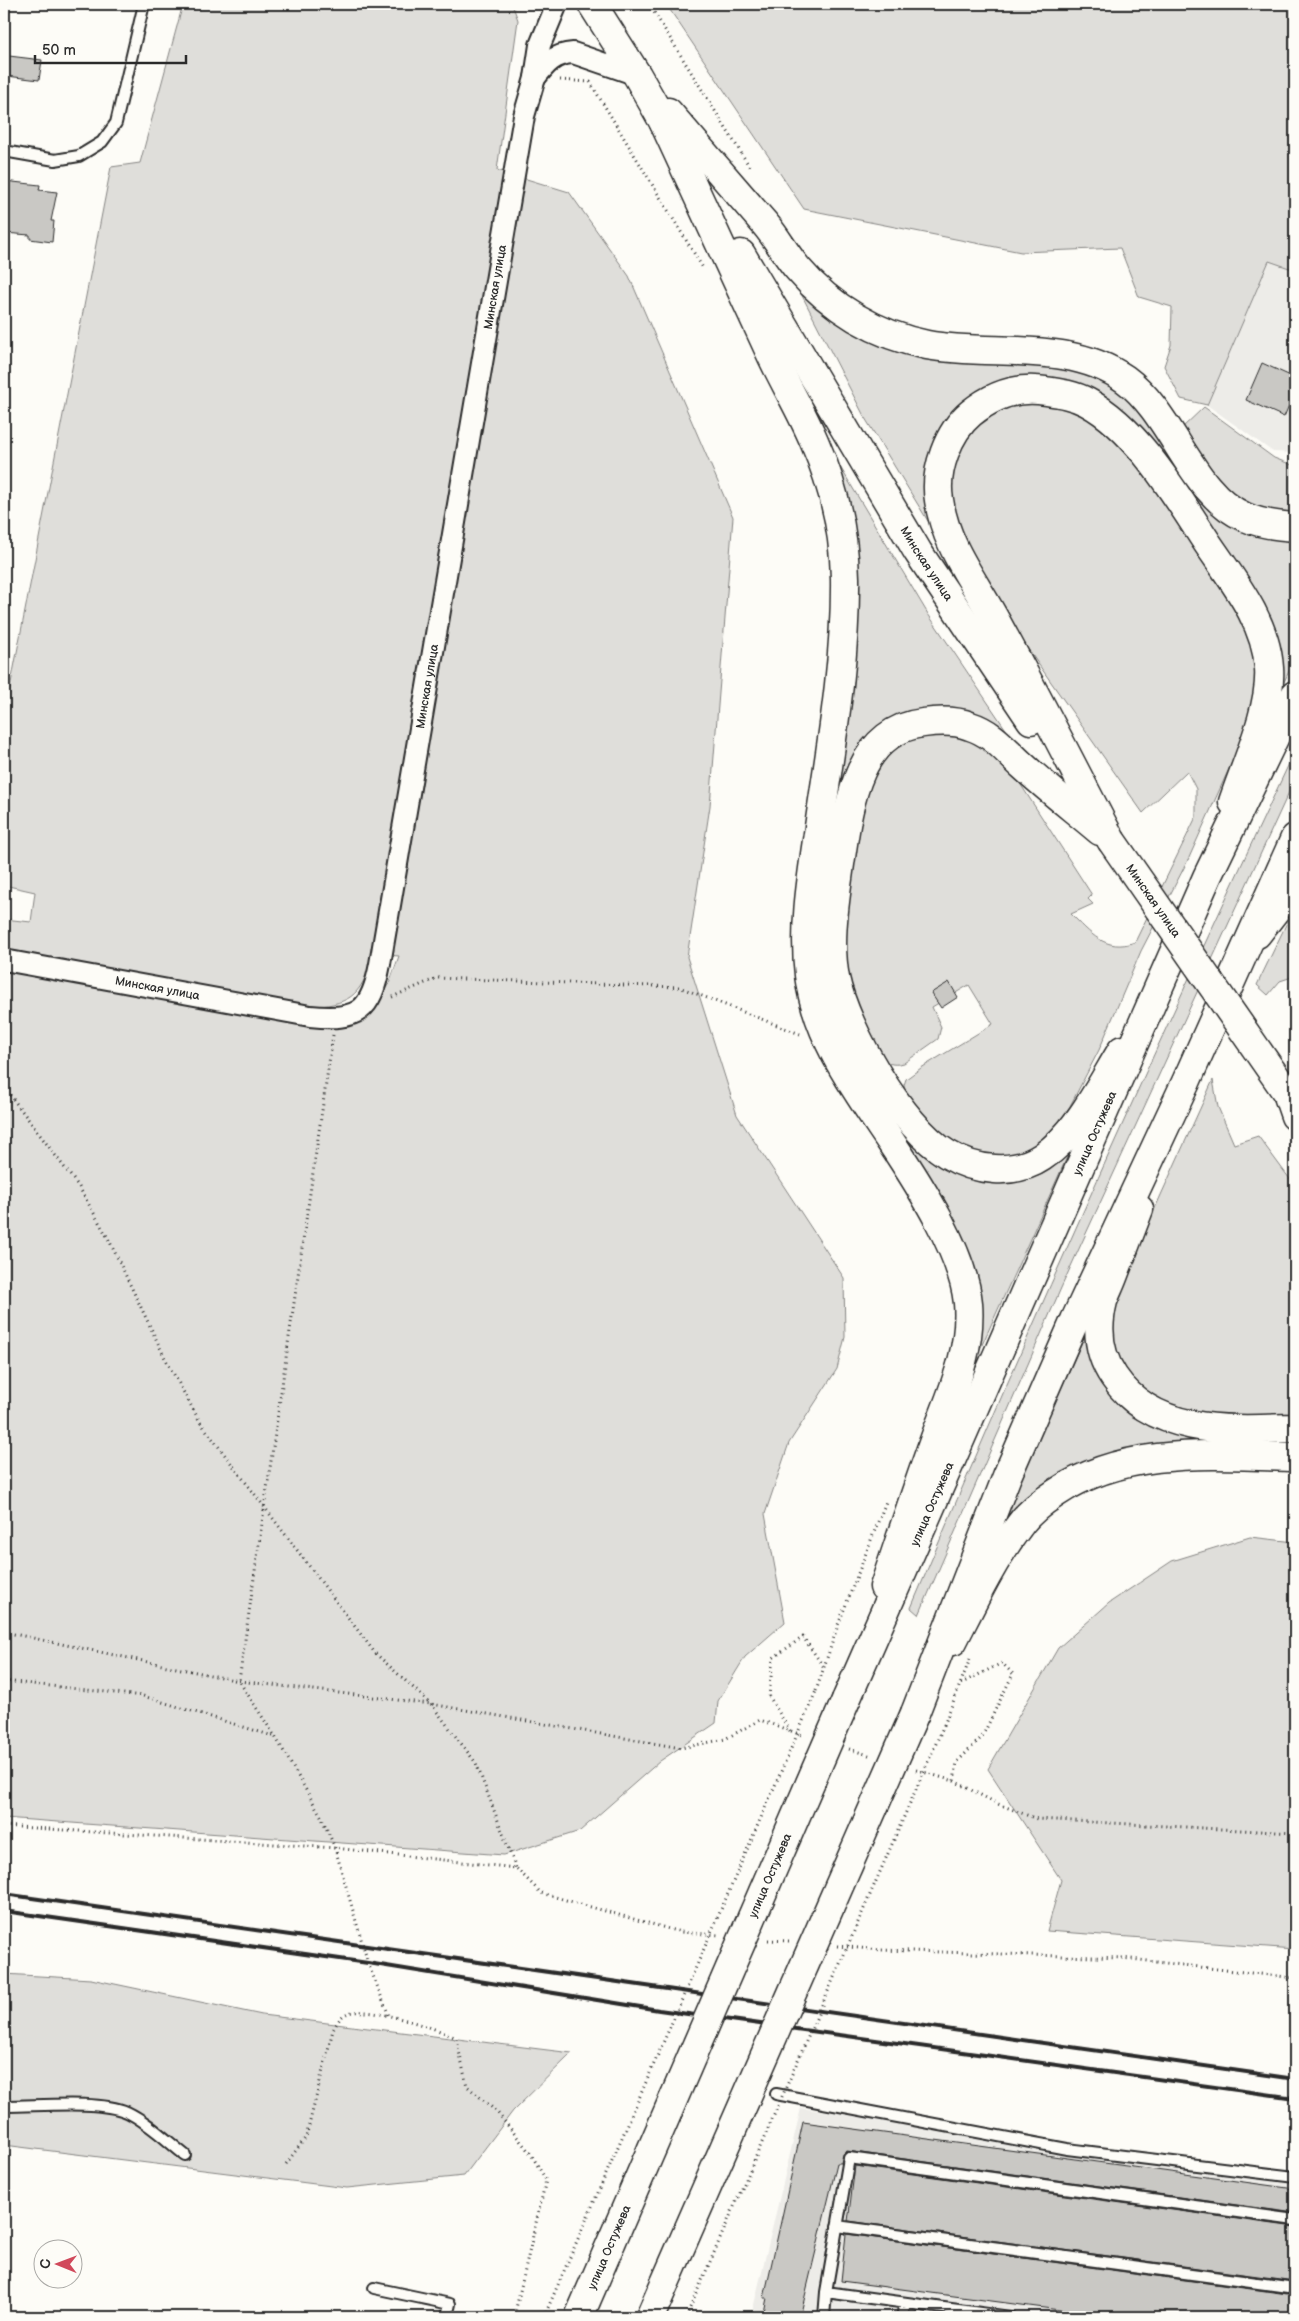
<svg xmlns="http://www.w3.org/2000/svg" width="1299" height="2321" font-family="'Balsamiq Sans',sans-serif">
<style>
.built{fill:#edece8}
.green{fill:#dfdeda;stroke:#858482}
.building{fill:#c9c8c4;stroke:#2b2b2b}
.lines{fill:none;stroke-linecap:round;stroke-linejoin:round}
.lane-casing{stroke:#2b2b2b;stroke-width:14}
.street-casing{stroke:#2b2b2b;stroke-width:24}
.secondary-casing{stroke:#2b2b2b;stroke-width:31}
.primary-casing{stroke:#2b2b2b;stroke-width:31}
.path{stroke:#2b2b2b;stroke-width:3;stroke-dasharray:1 4;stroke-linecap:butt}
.lane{stroke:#fdfcf7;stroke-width:10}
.street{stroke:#fdfcf7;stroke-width:20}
.secondary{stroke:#fdfcf7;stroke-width:28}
.primary{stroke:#fdfcf7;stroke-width:28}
.rail{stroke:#2b2b2b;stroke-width:4}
.secondary-bridge-casing{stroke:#2b2b2b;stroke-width:31;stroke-linecap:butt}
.primary-bridge-casing{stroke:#2b2b2b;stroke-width:31;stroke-linecap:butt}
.path-bridge{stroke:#2b2b2b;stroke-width:3;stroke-dasharray:1 4;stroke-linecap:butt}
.secondary-bridge{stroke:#fdfcf7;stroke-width:28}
.primary-bridge{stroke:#fdfcf7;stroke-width:28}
.labels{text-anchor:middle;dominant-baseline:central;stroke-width:4;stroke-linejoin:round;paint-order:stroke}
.street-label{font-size:12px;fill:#2b2b2b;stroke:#fdfcf7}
</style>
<rect width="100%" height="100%" fill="#fdfcf7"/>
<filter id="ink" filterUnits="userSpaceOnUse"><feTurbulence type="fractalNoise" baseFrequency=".02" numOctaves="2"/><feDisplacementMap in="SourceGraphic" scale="10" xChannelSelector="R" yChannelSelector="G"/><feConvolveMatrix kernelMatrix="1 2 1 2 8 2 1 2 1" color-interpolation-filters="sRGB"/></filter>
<g filter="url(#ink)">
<path class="built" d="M 1269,261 L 1295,270 L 1295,453 L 1273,452 L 1207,405 Z
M 801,2108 L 1295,2175 L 1295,2317 L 751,2317 Z"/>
<path class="green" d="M 183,4 L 512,4 L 518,20 L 497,170 L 569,192 L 629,276 L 733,517 L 710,806 L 687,957 L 737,1115 L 844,1278 L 845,1337 L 837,1369 L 789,1443 L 765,1514 L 785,1622 L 745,1657 L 718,1701 L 716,1723 L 660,1761 L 580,1831 L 504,1855 L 4,1818 L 4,965 L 315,1023 L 355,1024 L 389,984 L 399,956 L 375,954 C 358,1000 352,1003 304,1008 L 4,955 L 4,919 L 31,922 L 35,892 L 4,885 L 4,828 L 8,828 L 6,709 L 111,167 L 140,163 Z
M 666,4 L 1295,4 L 1295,270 L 1269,261 L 1207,405 L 1181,399 L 1164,366 L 1171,345 L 1172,307 L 1139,297 L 1120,248 L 1021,252 L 804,209 Z
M 793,278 L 816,304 L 1065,365 L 1118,388 L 1251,534 L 1277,539 L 1295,538 L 1295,658 L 1279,693 L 1281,670 L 1116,409 L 976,393 L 931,526 L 865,418 Z
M 1027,401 L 1064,406 L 1095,421 L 1118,441 L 1150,480 L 1248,630 L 1259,679 L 1245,733 L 1188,860 L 1141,951 L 1099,1050 L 1070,1106 L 1050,1136 L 1025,1153 L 1012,1156 L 973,1156 L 926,1122 L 905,1093 L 904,1085 L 906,1079 L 921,1068 L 993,1024 L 969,985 L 932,1007 L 941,1027 L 938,1039 L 904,1063 C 895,1065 891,1065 883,1060 L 849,991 L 842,937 L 859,808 L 875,765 L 909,735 L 950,734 L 971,740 L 989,749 L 1005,764 L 1021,785 L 1092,895 L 1088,899 L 1093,904 L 1071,914 C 1090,933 1106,953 1135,942 L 1196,817 L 1196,789 L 1187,771 L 1143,813 L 1032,655 L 980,577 L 951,512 L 950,473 L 957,447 L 984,415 Z
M 1204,407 L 1274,458 L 1295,466 L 1295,516 L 1267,515 L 1222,489 L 1181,429 Z
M 836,460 L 928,614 L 1007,731 L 1004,734 C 985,717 962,710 937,710 C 906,710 879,723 861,749 C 838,782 836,829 831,868 C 826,912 815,957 827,1002 C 828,1005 831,1008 832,1012 C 847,1052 872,1086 898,1120 C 909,1133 920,1149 934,1160 C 941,1165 950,1169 958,1172 C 981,1183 1025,1186 1048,1171 C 1057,1166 1064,1154 1072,1146 L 972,1367 C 994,1275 934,1190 885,1118 C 859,1080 832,1043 820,997 C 807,947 818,895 825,845 C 837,753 862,644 853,551 C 849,521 841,492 832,463 Z
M 1295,751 L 1295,779 L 1061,1288 L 919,1615 L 911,1608 C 1033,1319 1161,1034 1295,751 Z
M 1295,906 L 1295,976 L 1280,981 L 1268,995 L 1257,985 Z
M 1213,1080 L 1218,1107 L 1234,1144 L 1258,1136 L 1295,1186 L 1295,1416 L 1218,1415 L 1174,1410 L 1126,1380 L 1110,1333 L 1110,1320 L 1123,1279 Z
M 1087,1331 L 1104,1385 L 1121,1408 L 1132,1417 L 1165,1431 L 1295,1436 L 1295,1448 L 1158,1448 L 991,1545 Z
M 1250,1537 L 1295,1542 L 1295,1949 L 1047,1931 L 1061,1880 L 988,1769 L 1058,1648 L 1109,1603 L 1172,1561 Z
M 4,1974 L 91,1979 L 262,2015 L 572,2053 L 513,2111 L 464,2176 L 347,2188 L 4,2145 Z"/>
<path class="building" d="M 9,56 L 42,60 L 39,80 L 7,76 Z
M 4,181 L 40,185 L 39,190 L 57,192 L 51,221 L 54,221 L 52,242 L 30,239 L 30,235 L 4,233 Z
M 1262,363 L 1295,378 L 1295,391 L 1284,417 L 1246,400 Z
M 949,982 L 958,997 L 941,1008 L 931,993 Z
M 803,2122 L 1295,2189 L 1295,2213 L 847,2151 L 843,2154 L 841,2163 L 837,2163 L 800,2317 L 763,2317 L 767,2298 L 764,2298 Z
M 855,2166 L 1295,2227 L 1295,2281 L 848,2221 Z
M 846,2234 L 1295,2295 L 1295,2317 L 1112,2317 L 841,2281 Z"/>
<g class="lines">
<defs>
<path id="lane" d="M 4,151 L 55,160 L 79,156 L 102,142 L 116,123 L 144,4
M 776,2094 L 1067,2149 L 1295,2177
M 4,2103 L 8,2106 C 40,2106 99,2100 127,2112 C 148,2122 167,2141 185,2155
M 837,2226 L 1295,2288
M 374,2288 L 450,2304 L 447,2317
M 826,2292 L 1010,2317
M 824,2317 L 826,2292 L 849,2158 L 1295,2220
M 902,2317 L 905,2303"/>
<g id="street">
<path d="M 535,78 C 546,64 554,54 573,53 L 637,75"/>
<path id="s1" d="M 4,960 L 310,1016 C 358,1021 371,1012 380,964 L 524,116 L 535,78 L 540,45 L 557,4"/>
</g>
<g id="secondary">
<path d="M 592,4 L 637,75 L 672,137"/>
<path d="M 668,112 C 700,149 733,187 765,224 C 777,238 786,255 798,269 C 831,308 877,335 927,345 C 992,357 1068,339 1125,379 C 1173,414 1191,494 1245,517 C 1261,524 1278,526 1295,527"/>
<path d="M 664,123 C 699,198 734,274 769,350 C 783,381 801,410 814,441 C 833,484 844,530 845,578 C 846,661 831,745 819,827 C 812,875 803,926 809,975 C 817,1038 856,1090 891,1142 C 919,1184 963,1252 968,1303 C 972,1352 951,1394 935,1438 C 917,1487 901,1537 884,1587"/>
<path id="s2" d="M 741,254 L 918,552 L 1031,720"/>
<path d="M 1100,831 C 1074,809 1048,789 1023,766 C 1006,751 993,733 970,726 C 955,720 938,721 923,723 C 855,731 848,810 840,864 C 835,901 828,941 835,978 C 846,1030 901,1126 947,1154 C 975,1171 1014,1176 1042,1157 C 1077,1135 1101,1084 1122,1050"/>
<path d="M 1111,840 C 1072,766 1034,690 993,616 C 972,578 945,544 939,500 C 934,471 948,432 971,413 C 993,395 1017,386 1046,391 C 1060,393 1074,395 1087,402 C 1138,429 1177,497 1208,544 C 1233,581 1266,621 1269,668 C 1272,708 1246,763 1233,802"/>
<path d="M 1257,934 L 1295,885"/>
<path d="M 1287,1093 L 1295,1116"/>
<path d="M 1139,1209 C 1130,1232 1122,1254 1113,1277 C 1110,1285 1106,1293 1103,1301 C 1096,1329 1098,1354 1114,1377 C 1154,1436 1232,1430 1295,1428"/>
<path d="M 953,1641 C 973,1602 992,1561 1019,1526 C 1028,1513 1042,1502 1056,1493 C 1126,1446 1214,1455 1295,1457"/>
</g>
<g id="primary">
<path id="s3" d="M 846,1700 L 1207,877 L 1295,695"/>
<path d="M 915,1713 L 1007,1476 L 1075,1320 L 1186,1082 L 1295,838"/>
</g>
</defs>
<use href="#lane" class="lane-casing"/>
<use href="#street" class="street-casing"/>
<use href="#secondary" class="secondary-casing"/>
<use href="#primary" class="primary-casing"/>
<path class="path" d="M 649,4 L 751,169
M 560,80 L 590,82 L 703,268
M 392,997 L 437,978 L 679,987 L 800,1034
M 333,1035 L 239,1681 L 276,1738 L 321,1816 L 335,1848 L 368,1963 L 389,2016
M 4,1087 L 79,1187 L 108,1238 L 166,1360 L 200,1422 L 375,1653 L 431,1704 L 476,1763 L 516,1868
M 4,1632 L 239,1681 L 431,1704 L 681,1748 L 725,1739 L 760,1720 L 805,1736
M 4,1681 L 143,1696 L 276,1737
M 816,1691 L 838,1625 L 887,1499
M 944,1725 L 970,1659
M 790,1731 L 769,1696 L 773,1658 L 803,1637 L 823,1666
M 849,1749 L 872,1756
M 916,1770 L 954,1781 L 957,1762 L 982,1737 L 1013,1674 L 1002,1663 L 960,1684
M 954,1781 L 998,1804 L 1037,1819 L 1295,1833
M 4,1826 L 335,1848 L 516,1868 L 541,1893 L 680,1932 L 719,1935
M 768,1940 L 789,1941
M 837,1946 L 881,1950 L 1122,1958 L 1295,1978
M 286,2164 L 306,2137 L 333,2030 C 338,2021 342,2013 353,2012 C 375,2009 435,2027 456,2038 L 467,2086 L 496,2111 L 531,2154 L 546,2180 L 514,2317"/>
<use href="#lane" class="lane"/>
<use href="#street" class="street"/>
<use href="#secondary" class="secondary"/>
<use href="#primary" class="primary"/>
<path class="rail" d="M 4,1894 L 1295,2079
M 4,1911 L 368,1963 L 659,2010 L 1295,2098"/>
<defs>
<g id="secondary-bridge">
<path id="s4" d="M 1111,840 L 1287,1093"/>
</g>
<g id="primary-bridge">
<path id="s5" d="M 579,2317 L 846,1700"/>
<path d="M 650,2317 L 915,1713"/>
</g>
</defs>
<use href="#secondary-bridge" class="secondary-bridge-casing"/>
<use href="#primary-bridge" class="primary-bridge-casing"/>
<path class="path-bridge" d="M 544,2317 L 816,1691
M 686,2317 L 944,1725"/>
<use href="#secondary-bridge" class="secondary-bridge"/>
<use href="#primary-bridge" class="primary-bridge"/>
</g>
</g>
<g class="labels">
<g class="street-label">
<text stroke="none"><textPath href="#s1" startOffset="1100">Минская улица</textPath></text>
<text stroke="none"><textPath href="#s2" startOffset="361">Минская улица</textPath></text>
<text stroke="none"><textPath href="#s1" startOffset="695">Минская улица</textPath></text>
<text stroke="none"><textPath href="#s4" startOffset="74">Минская улица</textPath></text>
<text stroke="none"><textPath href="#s1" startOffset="156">Минская улица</textPath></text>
<text stroke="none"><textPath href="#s3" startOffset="619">улица Остужева</textPath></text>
<text stroke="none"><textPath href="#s3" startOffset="214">улица Остужева</textPath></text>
<text stroke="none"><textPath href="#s5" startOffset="481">улица Остужева</textPath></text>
<text stroke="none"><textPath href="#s5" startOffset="76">улица Остужева</textPath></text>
</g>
</g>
<rect width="1299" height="2321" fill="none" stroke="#fdfcf7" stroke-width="20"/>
<rect x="10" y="10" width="1279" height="2301" fill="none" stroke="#2b2b2b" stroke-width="2" filter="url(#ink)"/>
<g transform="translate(58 2264) rotate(271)"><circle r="24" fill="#fdfcf7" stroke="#a9a8a5"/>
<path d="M0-4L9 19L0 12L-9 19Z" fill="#d1495b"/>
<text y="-8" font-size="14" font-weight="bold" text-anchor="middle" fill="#2b2b2b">С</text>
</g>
<path d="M35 55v8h151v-8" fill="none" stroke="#2b2b2b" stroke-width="2.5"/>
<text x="42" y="55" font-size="15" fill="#2b2b2b" stroke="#fdfcf7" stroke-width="4" paint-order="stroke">50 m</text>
</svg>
